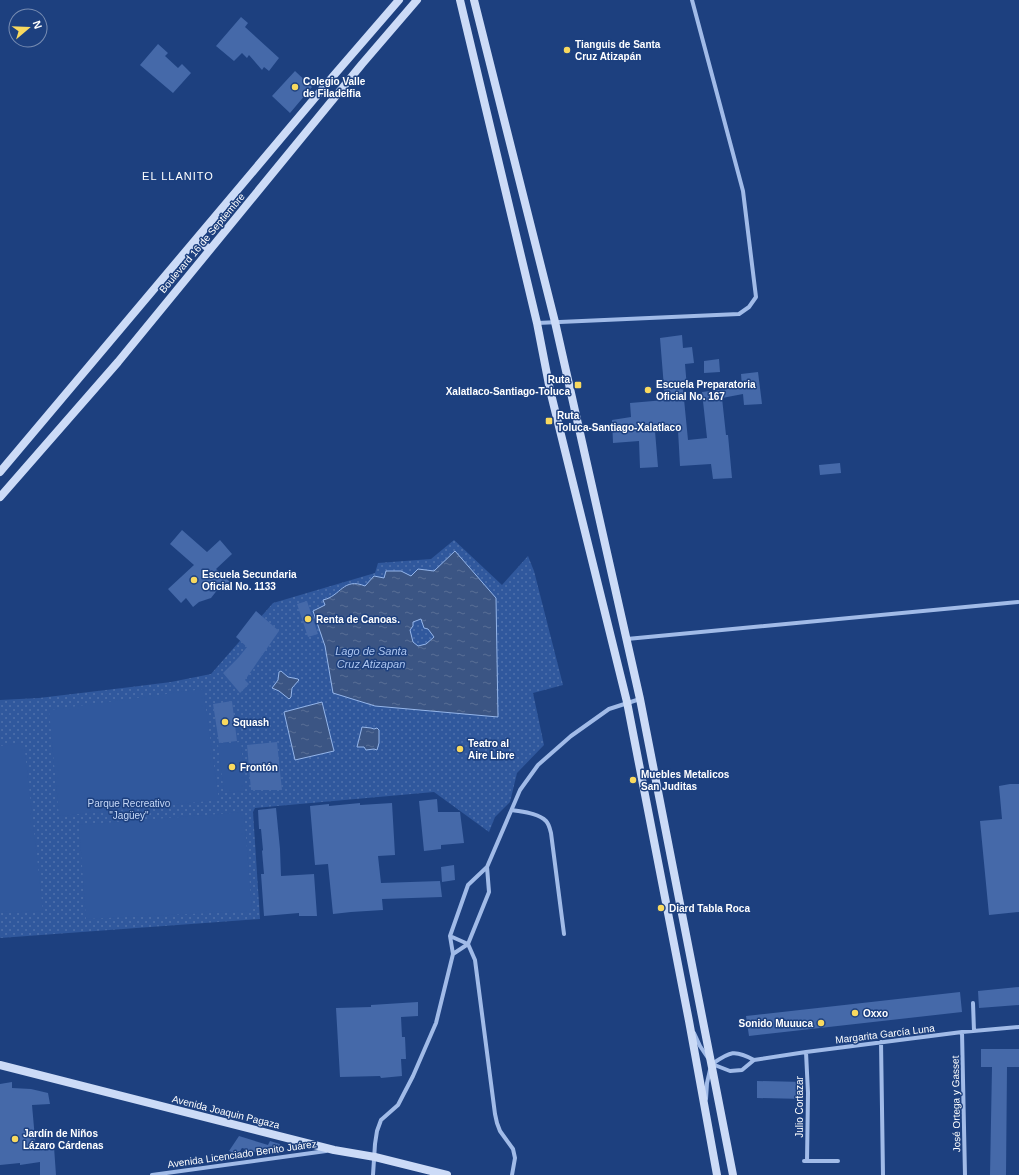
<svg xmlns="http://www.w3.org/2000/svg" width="1019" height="1175" font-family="Arial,sans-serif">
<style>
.grass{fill:url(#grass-dots)}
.garden{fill:#30589d}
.water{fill:url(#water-ripples);stroke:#94b5ea;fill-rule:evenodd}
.building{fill:#4569a9}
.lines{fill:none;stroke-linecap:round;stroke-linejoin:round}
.minor{stroke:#a1bbe8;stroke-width:4}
.secondary{stroke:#ccdbf7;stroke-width:8}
.poi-dot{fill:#f8d95f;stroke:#1d407f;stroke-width:1.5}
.labels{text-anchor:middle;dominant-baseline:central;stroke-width:3;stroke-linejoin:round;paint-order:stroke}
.poi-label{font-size:10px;font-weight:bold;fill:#fff;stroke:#1d407f;text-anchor:start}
.street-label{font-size:10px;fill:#fff;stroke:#1d407f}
.park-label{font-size:10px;fill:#c5d7f6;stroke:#1d407f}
.neighbourhood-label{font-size:11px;letter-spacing:1px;fill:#fff;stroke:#1d407f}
.water-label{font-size:11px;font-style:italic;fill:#acc5f0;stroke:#1d407f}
</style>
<defs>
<pattern id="grass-dots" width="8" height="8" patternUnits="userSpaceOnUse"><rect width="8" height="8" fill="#30589d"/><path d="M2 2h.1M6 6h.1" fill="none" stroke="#4f71ac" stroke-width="1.8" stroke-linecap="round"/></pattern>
<pattern id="water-ripples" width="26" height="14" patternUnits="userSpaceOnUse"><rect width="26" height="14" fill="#3b5584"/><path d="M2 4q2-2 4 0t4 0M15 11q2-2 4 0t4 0" fill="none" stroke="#586e96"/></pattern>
</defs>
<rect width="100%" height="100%" fill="#1d407f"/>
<path class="grass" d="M 454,540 L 502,585 L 528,556 L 534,571 L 563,685 L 533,693 L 544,745 L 517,773 L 510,802 L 495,817 L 489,832 L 434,792 L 255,808 L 253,812 L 260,919 L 0,938 L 0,700 L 39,698 L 131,687 L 171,682 L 211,674 L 273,603 L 375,573 L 378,563 L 431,559 Z"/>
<path class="garden" d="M 203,689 L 219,800 L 59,816 L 49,710 Z
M 241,742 L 245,791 L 224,793 L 218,744 Z
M 24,743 L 43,911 L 0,913 L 0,746 Z
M 244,812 L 252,911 L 86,919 L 79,825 Z"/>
<path class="water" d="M 455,551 L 496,598 L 498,717 L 375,706 L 333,693 L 325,646 L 313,611 L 325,605 L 323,600 C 341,596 343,577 365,586 L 374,576 L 384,578 L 386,571 L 401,571 L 411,576 L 418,569 L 434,571 ZM 421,619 L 424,628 L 428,629 L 434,637 L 426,644 L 418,646 L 413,642 L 410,630 L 413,626 L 413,622 Z
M 281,671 L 288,677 L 298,679 L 299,680 L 292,688 L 291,697 L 289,699 L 279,691 L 272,688 L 278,680 L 279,672 Z
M 322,702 L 334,751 L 295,760 L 284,712 Z
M 362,727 L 371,728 L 374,729 L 377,728 L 379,730 L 379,743 L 377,750 L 374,749 L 366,750 L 364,747 L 357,747 Z"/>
<path class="building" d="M 241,17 L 248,23 L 245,27 L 279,58 L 269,71 L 264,67 L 262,70 L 249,55 L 247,58 L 242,53 L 234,61 L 216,46 Z
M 158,44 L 168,53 L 165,56 L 178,68 L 182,64 L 191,73 L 173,93 L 140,65 Z
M 295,71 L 312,87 L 290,113 L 272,96 Z
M 682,335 L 683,348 L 692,347 L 694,363 L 685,364 L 687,388 L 683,389 L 688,440 L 707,438 L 702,392 L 742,387 L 741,374 L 758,372 L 762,404 L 744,405 L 743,394 L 722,398 L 726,435 L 728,435 L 732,478 L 713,479 L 711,464 L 680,466 L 678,430 L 655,431 L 658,467 L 640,468 L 639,441 L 613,443 L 612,420 L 631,417 L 630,403 L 665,400 L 660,338 Z
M 719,359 L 720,372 L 704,373 L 704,361 Z
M 840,463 L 841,473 L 820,475 L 819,465 Z
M 182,530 L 207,552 L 220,540 L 232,554 L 216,569 L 230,582 L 222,584 L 211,598 L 199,602 L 193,607 L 186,598 L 181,603 L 168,589 L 194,565 L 170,544 Z
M 307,601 L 318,634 L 308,637 L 297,604 Z
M 256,611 L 279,631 L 245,680 L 249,684 L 240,693 L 223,673 L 238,658 L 247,647 L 236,637 Z
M 232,701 L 237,741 L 219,743 L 213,704 Z
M 277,742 L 282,790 L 251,790 L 247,745 Z
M 1010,784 L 1019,784 L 1019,912 L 989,915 L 980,821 L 1002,819 L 999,786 Z
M 437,799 L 438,812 L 460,812 L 464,843 L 441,845 L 441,849 L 424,851 L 419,801 Z
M 360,803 L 360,805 L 392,803 L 395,855 L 378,856 L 381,883 L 440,881 L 442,897 L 382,899 L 383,910 L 351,912 L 333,914 L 328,864 L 315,865 L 310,806 L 329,804 L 329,806 Z
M 276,808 L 280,849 L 281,876 L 314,874 L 317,916 L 299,916 L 299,913 L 264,916 L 261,874 L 264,874 L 262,851 L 263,850 L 261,829 L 259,829 L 258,810 Z
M 454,865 L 455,880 L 442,882 L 441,867 Z
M 1019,987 L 1019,1005 L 979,1008 L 978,991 Z
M 960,992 L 962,1012 L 749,1036 L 746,1016 Z
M 418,1002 L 418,1016 L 401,1017 L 402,1037 L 405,1037 L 406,1059 L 401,1059 L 402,1076 L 381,1078 L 380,1076 L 340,1077 L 336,1008 L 371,1007 L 371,1005 Z
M 981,1049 L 1019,1049 L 1019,1067 L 1007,1067 L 1006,1175 L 990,1175 L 992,1067 L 981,1067 Z
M 757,1081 L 804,1082 L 804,1099 L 757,1098 Z
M 12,1082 L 12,1088 L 31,1089 L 48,1093 L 50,1104 L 32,1105 L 36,1150 L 54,1147 L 56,1175 L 40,1175 L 40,1162 L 20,1165 L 20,1163 L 0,1165 L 0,1084 Z
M 239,1136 L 268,1145 L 270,1141 L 280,1144 L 277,1154 L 266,1151 L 265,1155 L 242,1148 L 238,1154 L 229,1151 Z"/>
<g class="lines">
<path class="minor" d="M 537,323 L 739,314 L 749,307 L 756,297 L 743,191 L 692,0
M 627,639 L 1018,602
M 512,810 C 522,812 538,813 546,821 C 549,824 550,829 551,833 L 564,934
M 450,936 L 468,944 L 475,960 L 495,1114 L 497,1123 L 500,1131 L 513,1149 L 515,1158 L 512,1175
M 453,954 L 468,944 L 489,892 L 487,867
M 973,1003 L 974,1031
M 962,1032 L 965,1175
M 694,1033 L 700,1046 L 708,1058
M 881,1042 L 883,1175
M 806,1052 L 808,1093 L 807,1161
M 712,1064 L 730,1071 L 742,1070 L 754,1060 L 806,1052 L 962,1032 L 1019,1027
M 712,1064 C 730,1052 734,1049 754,1060
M 706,1099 L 707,1083 L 710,1070
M 804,1161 L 838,1161
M 152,1175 L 326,1151
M 373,1175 L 375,1144 L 377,1131 L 381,1120 L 398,1105 L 413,1076 L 436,1023 L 453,954 L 450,936 L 468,885 L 487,867 L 520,790 L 538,765 L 571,736 L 609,709 L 640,699"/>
<path class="secondary" d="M 460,0 L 537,323 L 550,390 L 627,702 L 689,1021 L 717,1175
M 474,0 L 555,322 L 640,699 L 733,1175
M 197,239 L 209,249
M 0,472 L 335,74 L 399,0
M 0,497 L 118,362 L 362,64 L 417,0
M 0,1065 L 334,1150 L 375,1157 L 447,1175"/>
</g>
<g class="poi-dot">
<circle cx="567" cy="50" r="4"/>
<circle cx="295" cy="87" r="4"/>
<rect x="574" y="381" width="8" height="8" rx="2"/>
<circle cx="648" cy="390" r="4"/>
<rect x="545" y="417" width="8" height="8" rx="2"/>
<circle cx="194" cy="580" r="4"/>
<circle cx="308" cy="619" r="4"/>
<circle cx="225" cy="722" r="4"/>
<circle cx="460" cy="749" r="4"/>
<circle cx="232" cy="767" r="4"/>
<circle cx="633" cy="780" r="4"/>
<circle cx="661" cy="908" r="4"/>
<circle cx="855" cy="1013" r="4"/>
<circle cx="821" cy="1023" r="4"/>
<circle cx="15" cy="1139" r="4"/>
</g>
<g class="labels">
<g class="poi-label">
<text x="575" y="44">Tianguis de Santa<tspan x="575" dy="12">Cruz Atizapán</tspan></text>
<text x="303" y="81">Colegio Valle<tspan x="303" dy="12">de Filadelfia</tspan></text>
<text x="570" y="379" text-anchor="end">Ruta<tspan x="570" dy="12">Xalatlaco-Santiago-Toluca</tspan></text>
<text x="656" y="384">Escuela Preparatoria<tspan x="656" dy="12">Oficial No. 167</tspan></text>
<text x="557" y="415">Ruta<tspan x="557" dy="12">Toluca-Santiago-Xalatlaco</tspan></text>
<text x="202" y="574">Escuela Secundaria<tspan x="202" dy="12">Oficial No. 1133</tspan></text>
<text x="316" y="619">Renta de Canoas.</text>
<text x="233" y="722">Squash</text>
<text x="468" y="743">Teatro al<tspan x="468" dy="12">Aire Libre</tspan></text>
<text x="240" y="767">Frontón</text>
<text x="641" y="774">Muebles Metalicos<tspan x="641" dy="12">San Juditas</tspan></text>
<text x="669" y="908">Diard Tabla Roca</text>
<text x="863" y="1013">Oxxo</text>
<text x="813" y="1023" text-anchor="end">Sonido Muuuca</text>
<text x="23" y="1133">Jardín de Niños<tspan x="23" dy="12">Lázaro Cárdenas</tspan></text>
</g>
<g class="street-label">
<text transform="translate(202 243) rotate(-50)">Boulevard 16 de Septiembre</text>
<text transform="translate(885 1034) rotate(-7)">Margarita García Luna</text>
<text transform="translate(956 1104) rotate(-91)">José Ortega y Gasset</text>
<text transform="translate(799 1107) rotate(-90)">Julio Cortazar</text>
<text transform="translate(226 1112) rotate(14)">Avenida Joaquin Pagaza</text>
<text transform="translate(242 1154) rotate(-8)">Avenida Licenciado Benito Juárez</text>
</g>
<g class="park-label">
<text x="129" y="803">Parque Recreativo<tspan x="129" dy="12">"Jagüey"</tspan></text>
</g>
<g class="neighbourhood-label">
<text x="178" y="176">EL LLANITO</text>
</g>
<g class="water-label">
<text x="371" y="651">Lago de Santa<tspan x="371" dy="13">Cruz Atizapan</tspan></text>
</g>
</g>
<g transform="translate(28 28) rotate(71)"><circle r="19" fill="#1d407f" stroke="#778cb2"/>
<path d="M0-3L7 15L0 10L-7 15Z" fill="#f8d95f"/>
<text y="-6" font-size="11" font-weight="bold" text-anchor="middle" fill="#ffffff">N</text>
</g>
</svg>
